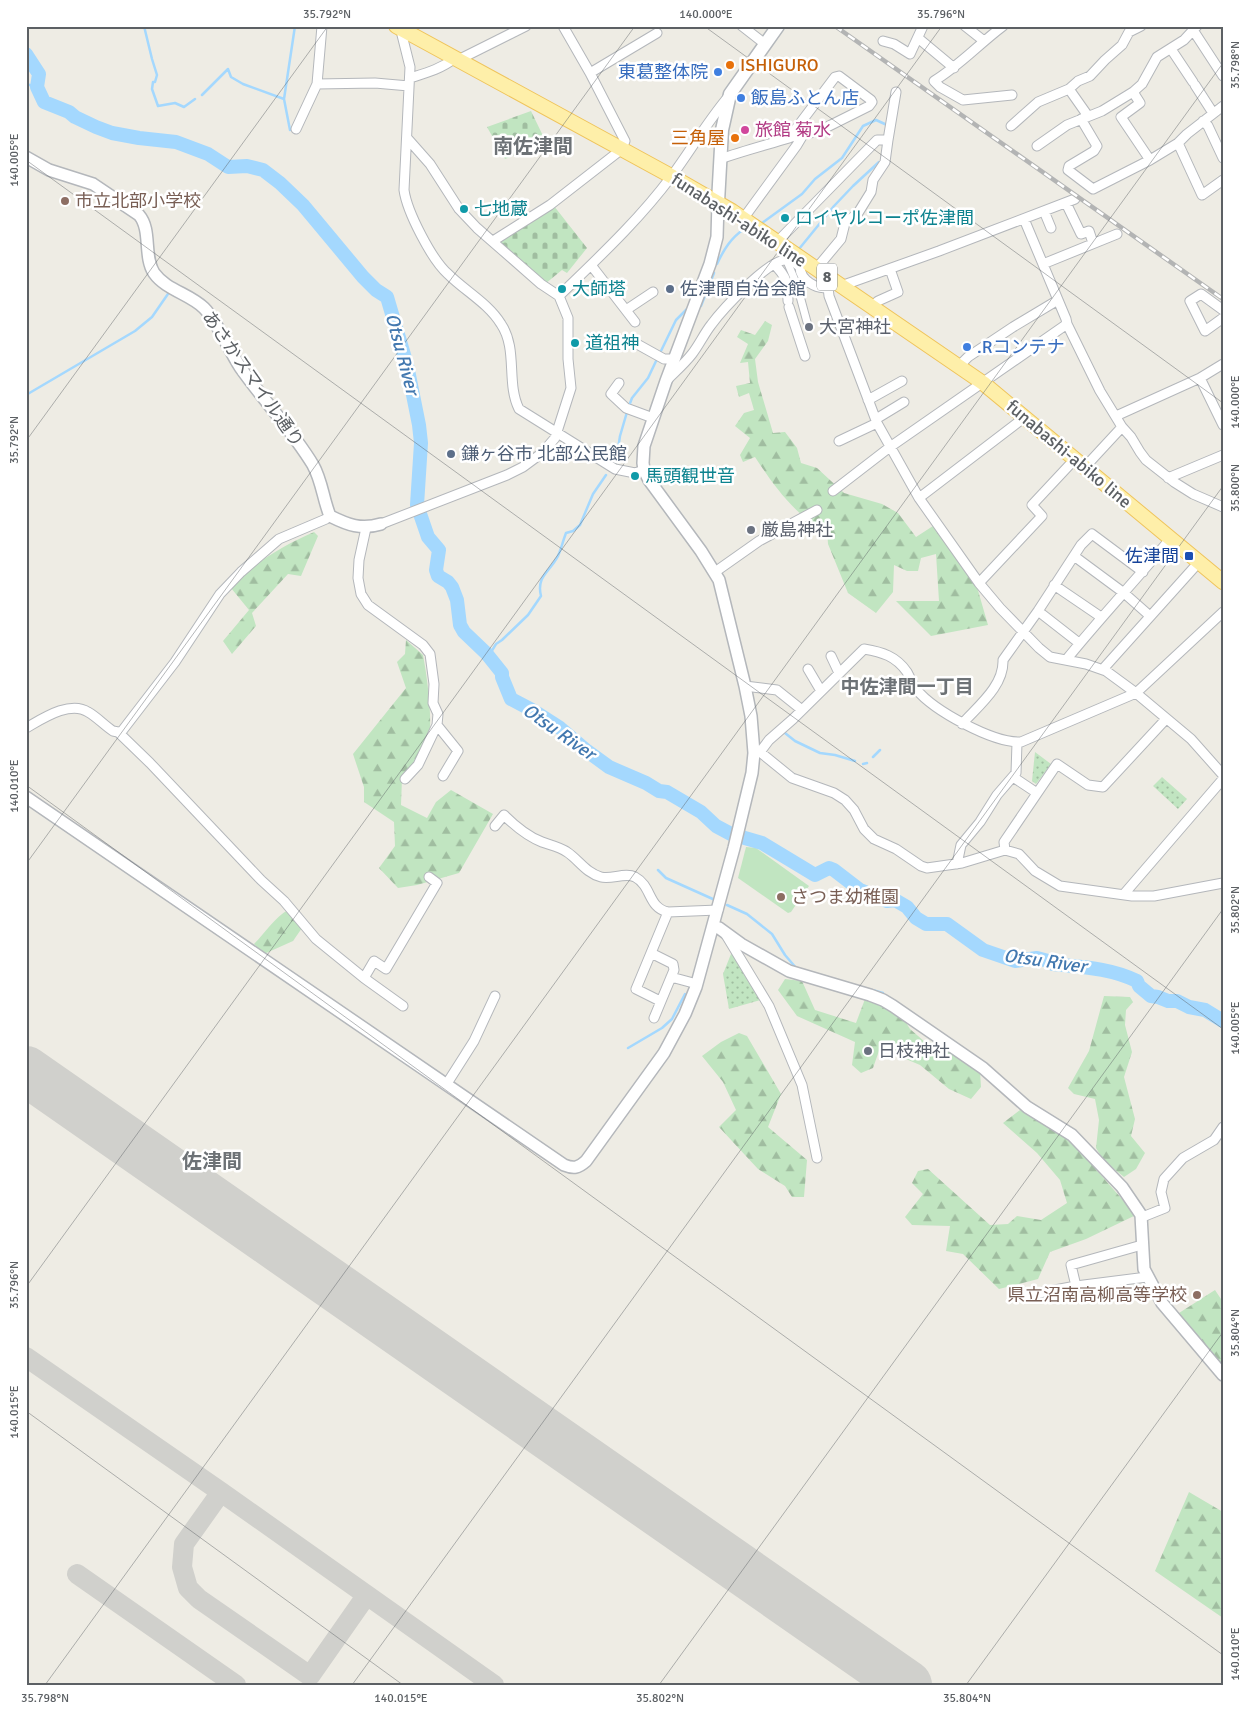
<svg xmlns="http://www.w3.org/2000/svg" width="1249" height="1711" font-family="Signika,'Noto Sans JP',sans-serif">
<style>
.green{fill:#c1e5c1}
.forest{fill:url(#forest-firs)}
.cemetery{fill:url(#cemetery-stones)}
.park{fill:url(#park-dots)}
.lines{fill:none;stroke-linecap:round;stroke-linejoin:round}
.stream{stroke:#a4d8fe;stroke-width:2.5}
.river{stroke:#a4d8fe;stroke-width:14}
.taxiway{stroke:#d0d0cc;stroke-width:20}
.runway{stroke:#d0d0cc;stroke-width:50}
.pedestrian-casing{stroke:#b4b7bb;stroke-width:9}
.minor-casing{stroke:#b4b7bb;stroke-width:11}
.tertiary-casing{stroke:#b4b7bb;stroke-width:14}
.secondary-casing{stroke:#b3b7bb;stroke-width:15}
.primary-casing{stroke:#efc45c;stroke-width:16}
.pedestrian{stroke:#fff;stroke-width:7}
.minor{stroke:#fff;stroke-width:9}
.tertiary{stroke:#fff;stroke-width:11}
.secondary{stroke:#fff;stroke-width:12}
.primary{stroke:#feefa9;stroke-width:14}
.rail-casing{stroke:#b3b4b4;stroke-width:4.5}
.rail{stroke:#fff;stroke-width:2.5;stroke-dasharray:8;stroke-linecap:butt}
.ticks{fill:none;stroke:#5c6064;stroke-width:1;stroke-opacity:0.45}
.food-dot{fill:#e8710a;stroke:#fff;stroke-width:2}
.shop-dot{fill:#3f7fe0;stroke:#fff;stroke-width:2}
.hotel-dot{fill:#d1479c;stroke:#fff;stroke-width:2}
.education-dot{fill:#8d6e63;stroke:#fff;stroke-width:2}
.culture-dot{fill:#0f9aa8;stroke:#fff;stroke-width:2}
.service-dot{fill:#5c6f8a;stroke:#fff;stroke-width:2}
.worship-dot{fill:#6b7280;stroke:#fff;stroke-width:2}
.transit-dot{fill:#1a4fb4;stroke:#fff;stroke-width:2}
.labels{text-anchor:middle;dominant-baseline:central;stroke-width:5;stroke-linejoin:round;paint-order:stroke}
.shield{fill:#fff;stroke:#8d9092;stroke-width:1}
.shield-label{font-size:16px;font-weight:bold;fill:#5c6064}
.food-label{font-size:18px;fill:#c56008;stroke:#fff;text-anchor:start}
.shop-label{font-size:18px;fill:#366cbe;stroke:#fff;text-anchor:start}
.hotel-label{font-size:18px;fill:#b23c85;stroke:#fff;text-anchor:start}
.education-label{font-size:18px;fill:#785e54;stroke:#fff;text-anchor:start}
.culture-label{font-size:18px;fill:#0d838f;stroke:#fff;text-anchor:start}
.street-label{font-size:18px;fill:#5c6064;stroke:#fff}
.service-label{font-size:18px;fill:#4e5e75;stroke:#fff;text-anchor:start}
.worship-label{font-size:18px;fill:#5b616d;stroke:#fff;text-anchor:start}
.transit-label{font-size:18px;fill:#164399;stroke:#fff;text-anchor:end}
.water-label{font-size:19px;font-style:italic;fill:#4278af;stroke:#fff}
.neighbourhood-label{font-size:19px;font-weight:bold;fill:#6d7276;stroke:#fff}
.quarter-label{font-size:20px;font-weight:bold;fill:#6d7276;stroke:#fff}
.neatline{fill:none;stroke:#5c6064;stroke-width:2}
.ticks-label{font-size:12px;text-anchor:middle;fill:#5c6064}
</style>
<defs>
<pattern id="forest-firs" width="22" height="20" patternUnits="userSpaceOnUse" patternTransform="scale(1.25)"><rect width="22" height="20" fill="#c1e5c1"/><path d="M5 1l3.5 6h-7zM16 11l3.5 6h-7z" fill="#a0bda0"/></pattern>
<pattern id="cemetery-stones" width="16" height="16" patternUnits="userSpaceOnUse" patternTransform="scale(1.25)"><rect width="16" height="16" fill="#c1e5c1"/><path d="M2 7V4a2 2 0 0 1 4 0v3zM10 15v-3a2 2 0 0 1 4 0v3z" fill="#a0bda0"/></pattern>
<pattern id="park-dots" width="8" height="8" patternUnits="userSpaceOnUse" patternTransform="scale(1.25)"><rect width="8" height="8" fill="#c1e5c1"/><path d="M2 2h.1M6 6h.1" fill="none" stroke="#a0bda0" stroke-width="1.8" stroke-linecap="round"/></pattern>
</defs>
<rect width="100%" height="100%" fill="#eeece4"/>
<path class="green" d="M 746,847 L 756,848 L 809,886 L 791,912 L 788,913 L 738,878 Z"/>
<path class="forest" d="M 765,321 L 772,325 L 768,341 L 755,359 L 758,382 L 773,433 L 785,432 L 797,448 L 801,463 L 817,468 L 844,493 L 882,504 L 898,513 L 916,537 L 933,526 L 977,587 L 988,625 L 931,636 L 896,601 L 939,601 L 936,554 L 921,558 L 918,571 L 907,571 L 894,565 L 893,592 L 876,613 L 848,593 L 828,544 L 827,529 C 821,527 814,525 809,521 C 787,504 770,480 755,457 L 743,462 L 740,455 L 750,438 L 735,426 L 744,413 L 754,410 L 749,393 L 739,397 L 736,386 L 750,383 L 748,362 L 740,363 L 748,344 L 737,337 L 741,330 L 755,335 Z
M 314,532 L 318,536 L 301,576 L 288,574 L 252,613 L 256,626 L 232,654 L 223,641 L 249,610 L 231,588 C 253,563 284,545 314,532 Z
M 406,640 L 423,655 C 427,676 431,707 430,728 C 428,744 412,766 402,778 L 401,805 L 427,818 L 436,802 L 451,790 L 493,814 L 459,873 L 417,885 L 398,888 L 379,868 L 395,846 L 394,822 L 364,802 L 364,787 L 353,754 L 406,688 L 397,662 L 405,654 Z
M 288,910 L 302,928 L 293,941 L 264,954 L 254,944 C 265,933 275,917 288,910 Z
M 785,979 L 802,981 L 815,1010 L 856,1023 L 865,999 L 892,1009 L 905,1021 L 910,1029 L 925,1042 L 939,1044 L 980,1071 L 981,1087 L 971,1099 L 949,1089 L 920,1065 L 880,1048 L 873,1068 L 861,1073 L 852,1065 L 855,1042 L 797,1016 L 778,990 Z
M 1104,996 L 1130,997 L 1133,1002 L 1126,1010 L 1125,1025 L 1132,1052 L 1124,1077 L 1135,1119 L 1131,1136 L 1145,1153 L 1136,1169 L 1124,1177 L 1104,1161 L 1096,1148 L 1099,1120 L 1095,1099 L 1074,1094 L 1068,1088 L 1089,1051 Z
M 739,1033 L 747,1036 L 781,1094 L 768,1127 L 807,1160 L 804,1197 L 792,1197 L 785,1186 L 758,1169 L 719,1127 L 736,1110 L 723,1082 L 702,1056 L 721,1042 Z
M 1020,1110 L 1070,1140 L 1136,1215 L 1086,1239 L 1050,1252 L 1038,1279 L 999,1289 L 963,1254 L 946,1251 L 950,1226 L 912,1225 L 905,1217 L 923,1194 L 912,1183 L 918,1171 L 928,1169 L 990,1225 L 1008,1224 L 1017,1216 L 1041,1220 L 1067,1203 L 1060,1180 L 1037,1153 L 1003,1123 Z
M 1215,1290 L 1223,1302 L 1223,1368 L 1179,1313 Z
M 1189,1492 L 1223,1512 L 1223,1618 L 1155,1571 Z"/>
<path class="cemetery" d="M 531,111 L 546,142 L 505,159 L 487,127 Z
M 554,206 L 587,248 L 567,273 L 562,270 L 545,284 L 498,241 Z"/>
<path class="park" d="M 1035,752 L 1051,764 L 1036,784 L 1032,781 Z
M 1162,777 L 1187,799 L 1178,809 L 1153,786 Z
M 733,949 L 764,999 L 729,1009 L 723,974 Z"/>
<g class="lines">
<path class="stream" d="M 144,26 L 152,59 L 157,75 L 155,82 L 153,82 L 152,89 L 158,106 L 175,103 L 184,107 L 195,99
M 26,84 L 37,87
M 202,95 L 228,69 L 231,77 L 243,84 L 284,99
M 290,130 L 284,99 L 295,26
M 762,223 L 802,194 L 815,179 L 842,158 L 863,126 L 876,120 L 887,125
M 799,249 L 834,206 L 853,186 L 879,162
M 717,264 C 724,249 731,238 744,229 L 748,233
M 701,306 L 714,273
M 660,353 L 676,320 L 687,309
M 26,395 L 135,331 L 152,317 L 170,291
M 629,406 L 632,398 L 648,378 L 657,359
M 616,462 L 620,436 L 627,412
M 488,657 L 496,644 L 502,640 L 528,615 L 541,596 C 536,576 550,572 558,556 C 561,549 563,541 566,533 L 573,531 L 580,525 L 593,494 L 606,475
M 785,733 L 795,741 L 820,753 L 835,755 L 855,761
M 873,757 L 880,750
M 863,764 L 867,763
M 658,870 L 666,878 L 715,900
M 727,905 L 747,914 L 772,934 L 785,955 L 797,969
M 872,990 L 883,993
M 628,1048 L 662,1028 L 672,1019 L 685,994"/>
<path class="river" d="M 26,54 L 39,74 L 37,87 L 44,102 L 69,112 L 75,117 L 96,127 L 112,133 L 139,138 L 176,142 L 208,154 L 228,167 L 247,166 L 263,170 L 280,183 L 303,205 L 363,277 L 376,290 L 387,297 L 407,365 L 419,425 L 421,443 L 417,505 L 428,537 L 439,550 L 436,570 L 438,576 L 448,582 L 452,587 L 457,600 L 460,625 L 464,632 L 486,653 L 502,673 L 502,677 L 511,699 L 532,710 L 560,728 L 587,751 L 609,767 L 646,783 L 659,791 L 667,792 L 701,812 L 716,826 L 731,834 L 762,843 L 815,875 L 829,868 L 834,870 L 860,890 L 887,901 L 895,900 L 907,907 L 916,918 L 926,924 L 947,924 L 983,950 L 1015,961 L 1037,958 L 1048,961 L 1053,964 C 1082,967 1111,968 1137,981 L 1139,986 L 1151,996 L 1158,997 L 1168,1001 L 1177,1001 L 1189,1007 L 1205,1010 L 1223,1021"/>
<path class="taxiway" d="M 26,1357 L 221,1492 L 494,1685
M 221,1492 L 184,1544 L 182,1567 L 188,1588 L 199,1599 L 310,1676 L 366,1596
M 77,1574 L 236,1685"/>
<path class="runway" d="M 26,1071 L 907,1685"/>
<defs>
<path id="pedestrian" d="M 786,259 L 797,285 L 807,322"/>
<path id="minor" d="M 742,26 L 765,44
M 965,26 L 984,41
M 1003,26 C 979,44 959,66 934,81 L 940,87 L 963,100 L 1012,95
M 1193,30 L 1223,76
M 404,31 L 402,35 L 410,67 L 404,190 C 407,212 432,260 448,274 C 465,291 488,303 501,324 C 518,349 506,383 519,409 L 615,469 L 635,473 L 644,470
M 918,38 L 954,68
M 883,41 L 894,44 L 910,54 L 923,26
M 1171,49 L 1193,82
M 458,60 L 526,26
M 590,73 L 657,33
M 410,78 C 426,73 441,69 455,58
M 317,84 L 375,83 L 409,86
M 1195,85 L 1213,113
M 1069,89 L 1088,116
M 1133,92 L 1140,103 L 1121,117 L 1150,160
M 1081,119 L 1097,146 L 1094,151 L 1069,166 L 1068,170 L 1093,189 L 1150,160 L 1178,143 L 1187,134 L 1223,106
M 1203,121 L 1208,126 L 1223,158
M 1011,126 L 1038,102 L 1069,89 L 1078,81 L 1090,76 L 1105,60 L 1122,45 L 1129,32 L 1141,26
M 296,129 L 317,84 L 322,26
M 407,138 L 430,164 L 459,209 L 477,228 L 541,284 L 559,296
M 888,140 L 896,92
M 1178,143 L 1202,195 L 1223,180
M 1037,146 L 1067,125 L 1102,111 L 1133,92 L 1142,84 L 1157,57 L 1184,40 L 1197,26
M 720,159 C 743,151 766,145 789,138 L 791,137 L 819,131 L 869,106 L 872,102 L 871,100 L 839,76 L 835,77 L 789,138
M 1066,203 L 1081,234 L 1089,231 L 1093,243
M 1044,211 L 1051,228
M 743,219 L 797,145 L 803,135
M 1024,219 L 1066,319 L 1067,324 L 1100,391 L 1122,427 L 1131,437 L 1140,452 L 1146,460 L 1174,482 L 1193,494 L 1223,507
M 493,241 L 550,205 L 622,149 L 625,141 L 590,73 L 563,26
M 777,242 L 877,140 L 888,140 L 885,162 L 873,180 L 871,192 L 858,213 L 845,223 L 841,239 L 816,269
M 774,264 C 787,277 788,283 788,301
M 1043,264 L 1117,234
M 591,265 L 635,322
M 833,281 L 828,287 L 829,296 L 877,423 L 919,498 L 979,583 L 1000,608 L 1039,648 L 1050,657 L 1086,664 L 1106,671 L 1136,693 L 1191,739 L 1223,775
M 841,286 L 939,251 L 1075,199
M 789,307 L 805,356
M 872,307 L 878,301 L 898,292 L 890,269
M 626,310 L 653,292
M 1223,310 L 1201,294 L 1190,301 L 1205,331 L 1223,318
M 637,344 L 664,359 L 674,359
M 959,366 L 968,357 L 1013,327 L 1058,300
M 1200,378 L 1223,425
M 668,379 C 676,371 685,363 692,354 C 699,345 704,334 711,325 C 722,310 769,259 786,260 C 791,260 797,264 800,267 C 800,280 817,290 828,287
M 619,383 L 611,394 L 626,408 L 653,418
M 868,400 L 902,381
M 1116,416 L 1200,378 L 1223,364
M 876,419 L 904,402
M 839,441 L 877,423
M 1085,467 L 1122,427
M 1168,478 L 1223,455
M 833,491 L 890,447 L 1067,324
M 919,498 L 1025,417
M 381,524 L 507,475 L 523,467 L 542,453 L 555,438 L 571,388 L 568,359 L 568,318 L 559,296 C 598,258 638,221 671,177 C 691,150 707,122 729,96
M 366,528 L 359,560 L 358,578 L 361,594 L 368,605 L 423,645 L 430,654 L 434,684 L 433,703 L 438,714 L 437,725 L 418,765 L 405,779
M 1074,556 L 1124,593 L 1150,616
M 715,572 L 759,541 L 817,510
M 979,583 L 1042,516 L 1032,505 L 1075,459
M 1054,585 L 1101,617
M 1038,611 L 1079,643
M 831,656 L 839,673
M 1066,660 C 1100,618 1136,580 1171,538
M 808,669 L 821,691
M 1103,669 L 1199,562
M 745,686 L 777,690 L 802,710
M 962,724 C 978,706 1004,686 1003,660 L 1038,611 L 1081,545 L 1092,534 L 1143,572
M 437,725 L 458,751 L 443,776
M 26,728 C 42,719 70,700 88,712 C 97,717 104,725 113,731 L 118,732 L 122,731 L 175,662 L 220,594 L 241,572 L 279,539 L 326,519 L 330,516
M 118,732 L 150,763 L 261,880 L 284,901 L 316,939 L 364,978 L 403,1006
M 760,752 L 792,778 L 834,793 L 845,800 L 854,810 L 864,829 L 874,839 L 896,849 L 921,866 L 927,868 L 962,863 L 1005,850 L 1019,854 L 1035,871 L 1060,886 L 1132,896 L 1154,896 L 1223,883
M 754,753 L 760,752 L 769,740 L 793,719 L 864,649 C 882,652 896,656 907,672 C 910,678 913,684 916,689 C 934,711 993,743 1021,742 L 1136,693 L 1223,612
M 1013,777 L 1037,793
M 495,826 L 504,815 C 514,825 529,837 542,842 C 550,845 560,847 567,852 C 579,860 586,873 601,877 C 611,880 625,872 635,877 C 652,886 648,908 668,912 L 718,910
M 1005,850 L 1004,842 L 1057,764 L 1088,785 L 1103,787 L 1166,719
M 957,864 L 961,845 L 980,822 L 997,795 L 1016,773 L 1017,743
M 1124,894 L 1223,779
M 726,935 L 769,1006 L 802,1085 L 817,1158
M 651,953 L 673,964 L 674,970 L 654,1018
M 671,977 L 697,984
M 364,978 L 374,961 L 386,969 L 437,883 L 429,877
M 660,1001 L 636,989 L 668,912
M 446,1085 L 474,1041 L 495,996
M 1141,1215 L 1145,1216 L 1165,1208 L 1161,1192 L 1164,1179 L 1183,1158 L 1214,1140 L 1223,1127
M 1142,1245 L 1071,1265 L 1076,1286 L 1147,1277
M 1023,1296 L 1076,1286"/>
<path id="tertiary" d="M 26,157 L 49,170 L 93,184 L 139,215 C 152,230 143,256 154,273 C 166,290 190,294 204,308 C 217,321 229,350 240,367 C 263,400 292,430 313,465 C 322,481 323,499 330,516 C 348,525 361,530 381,524
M 26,797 L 564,1165 C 574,1169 578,1168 586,1161 L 664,1053 L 685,1014 L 696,987 L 734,848 L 752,773 L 754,753 L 751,716 L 745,686 L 719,580 L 701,551 L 649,480 L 644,470 L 643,463 L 644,446 L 666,381 L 710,264 L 717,237 L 718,202
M 713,926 L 719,928 L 741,944 L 789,971 L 870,995 L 883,1000 L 893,1006 L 983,1068 L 1027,1107 L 1072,1135 L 1122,1187 L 1139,1212 L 1141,1215 L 1144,1269 L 1162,1303 L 1223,1375"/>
<path id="secondary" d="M 718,202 L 722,130 L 730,94 L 778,26"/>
<path id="primary" d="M 396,26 L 671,176 L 732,211 L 983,383 L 1223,582"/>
</defs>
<use href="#pedestrian" class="pedestrian-casing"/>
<use href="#minor" class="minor-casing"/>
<use href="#tertiary" class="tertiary-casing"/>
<use href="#secondary" class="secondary-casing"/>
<use href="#primary" class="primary-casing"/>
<use href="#pedestrian" class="pedestrian"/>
<use href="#minor" class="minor"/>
<use href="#tertiary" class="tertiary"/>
<use href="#secondary" class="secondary"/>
<use href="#primary" class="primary"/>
<defs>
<path id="rail" d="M 835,26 L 1223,299"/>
</defs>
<use href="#rail" class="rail-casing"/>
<use href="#rail" class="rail"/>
</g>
<path class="ticks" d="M 704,26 L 1223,403M 26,160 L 1223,1029M 26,441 L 328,26M 26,785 L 1223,1655M 26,864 L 635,26M 26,1287 L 942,26M 26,1411 L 403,1685M 45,1685 L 1223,63M 352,1685 L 1223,486M 659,1685 L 1223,909M 966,1685 L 1223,1332"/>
<g class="food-dot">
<circle cx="730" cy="65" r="5"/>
<circle cx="735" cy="138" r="5"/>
</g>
<g class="shop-dot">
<circle cx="718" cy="72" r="5"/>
<circle cx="741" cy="98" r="5"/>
<circle cx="967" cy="347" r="5"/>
</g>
<circle class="hotel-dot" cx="745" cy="130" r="5"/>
<g class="education-dot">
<circle cx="65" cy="201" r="5"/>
<circle cx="781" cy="897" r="5"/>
<circle cx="1197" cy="1295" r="5"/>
</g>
<g class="culture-dot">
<circle cx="464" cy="209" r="5"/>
<circle cx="785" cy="218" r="5"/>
<circle cx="562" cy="289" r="5"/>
<circle cx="575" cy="343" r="5"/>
<circle cx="635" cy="476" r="5"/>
</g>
<g class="service-dot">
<circle cx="670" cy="289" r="5"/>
<circle cx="451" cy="454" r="5"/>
</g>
<g class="worship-dot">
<circle cx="809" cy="327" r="5"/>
<circle cx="751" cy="530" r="5"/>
<circle cx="868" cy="1051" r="5"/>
</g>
<rect class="transit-dot" x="1184" y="551" width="10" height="10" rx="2.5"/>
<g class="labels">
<rect class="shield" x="817" y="263.5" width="20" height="27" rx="4"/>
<g class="shield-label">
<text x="827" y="277">8</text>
</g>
<g class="food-label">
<text x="740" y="65">ISHIGURO</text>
<text x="725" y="138" text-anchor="end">三角屋</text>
</g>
<g class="shop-label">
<text x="708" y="72" text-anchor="end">東葛整体院</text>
<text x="751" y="98">飯島ふとん店</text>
<text x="977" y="347">.Rコンテナ</text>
</g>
<g class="hotel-label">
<text x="755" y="130">旅館 菊水</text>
</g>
<g class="education-label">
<text x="75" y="201">市立北部小学校</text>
<text x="791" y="897">さつま幼稚園</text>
<text x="1187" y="1295" text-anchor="end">県立沼南高柳高等学校</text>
</g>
<g class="culture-label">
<text x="474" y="209">七地蔵</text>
<text x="795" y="218">ロイヤルコーポ佐津間</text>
<text x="572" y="289">大師塔</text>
<text x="585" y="343">道祖神</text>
<text x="645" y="476">馬頭観世音</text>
</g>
<g class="street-label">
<text transform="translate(739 220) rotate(33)">funabashi-abiko line</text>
<text transform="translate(253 379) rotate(55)">あさかスマイル通り</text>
<text transform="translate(1069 454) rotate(40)">funabashi-abiko line</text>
</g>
<g class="service-label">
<text x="680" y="289">佐津間自治会館</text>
<text x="461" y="454">鎌ヶ谷市 北部公民館</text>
</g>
<g class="worship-label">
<text x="819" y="327">大宮神社</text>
<text x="761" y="530">厳島神社</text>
<text x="878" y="1051">日枝神社</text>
</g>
<g class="transit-label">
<text x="1179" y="556">佐津間</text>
</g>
<g class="water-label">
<text transform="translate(402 354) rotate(75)">Otsu River</text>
<text transform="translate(559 732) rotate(35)">Otsu River</text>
<text transform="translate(1045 961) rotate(8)">Otsu River</text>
</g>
<g class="neighbourhood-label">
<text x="907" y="687">中佐津間一丁目</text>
</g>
<g class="quarter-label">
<text x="533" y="146">南佐津間</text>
<text x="212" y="1161">佐津間</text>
</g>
</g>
<rect width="1249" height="1711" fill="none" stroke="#ffffff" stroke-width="55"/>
<rect x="28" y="28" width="1194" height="1656" class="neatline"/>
<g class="ticks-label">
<text x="327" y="18">35.792°N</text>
<text x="706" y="18">140.000°E</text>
<text x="941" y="18">35.796°N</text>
<text transform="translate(1235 65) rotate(-90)" y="4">35.798°N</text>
<text transform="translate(14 160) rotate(-90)" y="4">140.005°E</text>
<text transform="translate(1235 402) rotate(-90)" y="4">140.000°E</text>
<text transform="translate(14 440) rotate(-90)" y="4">35.792°N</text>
<text transform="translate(1235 488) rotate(-90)" y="4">35.800°N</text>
<text transform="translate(14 786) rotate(-90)" y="4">140.010°E</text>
<text transform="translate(1235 910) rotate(-90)" y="4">35.802°N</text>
<text transform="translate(1235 1028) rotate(-90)" y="4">140.005°E</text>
<text transform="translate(14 1285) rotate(-90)" y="4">35.796°N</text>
<text transform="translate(1235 1333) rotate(-90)" y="4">35.804°N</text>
<text transform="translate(14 1412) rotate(-90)" y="4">140.015°E</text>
<text transform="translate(1235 1654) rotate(-90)" y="4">140.010°E</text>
<text x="45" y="1702">35.798°N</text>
<text x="401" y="1702">140.015°E</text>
<text x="660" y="1702">35.802°N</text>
<text x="967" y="1702">35.804°N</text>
</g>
</svg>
